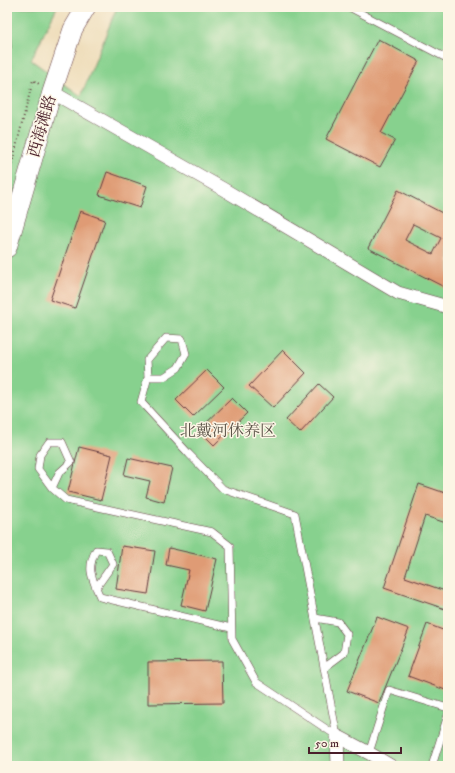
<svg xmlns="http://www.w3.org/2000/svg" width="455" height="773" font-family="'IM FELL DW Pica','Noto Serif SC',serif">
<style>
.green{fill:#87d18e;stroke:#68785c}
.building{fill:#df9b74;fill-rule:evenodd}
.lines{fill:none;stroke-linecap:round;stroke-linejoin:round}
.service-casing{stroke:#633c41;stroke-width:8}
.minor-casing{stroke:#633c41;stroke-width:14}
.secondary-casing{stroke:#633c41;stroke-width:20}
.path{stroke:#633c41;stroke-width:2;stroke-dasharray:1 3;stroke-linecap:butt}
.service{stroke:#fff;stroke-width:7}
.minor{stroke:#fff;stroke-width:13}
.secondary{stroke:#fff;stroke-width:19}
.labels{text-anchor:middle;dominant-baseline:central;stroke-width:3;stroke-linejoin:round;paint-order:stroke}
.street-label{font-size:16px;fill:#4a1f2b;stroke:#fcf5e5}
.park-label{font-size:16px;fill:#5c5449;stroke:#fcf5e5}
</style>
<rect width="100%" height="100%" fill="#fcf5e5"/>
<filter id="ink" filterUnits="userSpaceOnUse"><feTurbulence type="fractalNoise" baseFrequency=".025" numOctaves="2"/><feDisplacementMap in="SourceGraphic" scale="8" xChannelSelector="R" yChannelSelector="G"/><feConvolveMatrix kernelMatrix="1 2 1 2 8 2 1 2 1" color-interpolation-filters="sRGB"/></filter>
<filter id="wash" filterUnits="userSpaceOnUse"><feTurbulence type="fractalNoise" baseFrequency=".012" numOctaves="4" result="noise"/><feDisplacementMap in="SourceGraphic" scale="16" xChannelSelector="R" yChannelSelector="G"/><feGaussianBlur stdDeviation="0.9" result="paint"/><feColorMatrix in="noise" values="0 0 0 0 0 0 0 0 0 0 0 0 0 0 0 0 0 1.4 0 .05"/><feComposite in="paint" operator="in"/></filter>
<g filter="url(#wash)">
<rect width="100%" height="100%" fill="#efdebc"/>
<path class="green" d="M 7,7 L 57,7 L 31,60 L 81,96 L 117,7 L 448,7 L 448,766 L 7,766 Z"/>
<g id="blocks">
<path class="building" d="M 7,7 L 9,7 L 11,48 L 7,48 Z
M 378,39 L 419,61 L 381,133 L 395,140 L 380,167 L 326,139 Z
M 107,172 L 147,186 L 140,208 L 99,195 Z
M 398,190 L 448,216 L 448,289 L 368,248 ZM 413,224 L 441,238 L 433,254 L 405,240 Z
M 80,211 L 105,220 L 75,308 L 50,300 Z
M 283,350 L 306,373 L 273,408 L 249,386 Z
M 207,370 L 224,387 L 193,417 L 176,400 Z
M 319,384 L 333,397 L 300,433 L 286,420 Z
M 232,398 L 247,413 L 214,445 L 199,430 Z
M 79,447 L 112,455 L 101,500 L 68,492 Z
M 128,458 L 172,468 L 164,502 L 146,497 L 150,481 L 124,475 Z
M 419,484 L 448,494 L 448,517 L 446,523 L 425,516 L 405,577 L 448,592 L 448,610 L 384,588 Z
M 122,546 L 155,551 L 148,594 L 116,589 Z
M 169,548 L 217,559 L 205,611 L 181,605 L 189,570 L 166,565 Z
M 377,617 L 409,629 L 379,703 L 347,691 Z
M 427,624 L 448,632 L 448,691 L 408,676 Z
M 222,661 L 223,703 L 148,704 L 148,662 Z"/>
</g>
</g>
<g filter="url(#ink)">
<use href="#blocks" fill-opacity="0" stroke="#633c41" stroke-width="1"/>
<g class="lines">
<defs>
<path id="service" d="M 349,7 L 448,59
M 148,377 L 164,377 L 178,368 L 186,354 L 182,339 L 166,338 L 147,360 L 148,377 L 141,402 L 189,454 L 223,489 L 295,514 L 337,736
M 52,488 L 59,473 L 71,462 L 62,442 L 49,442 L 40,455 L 38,469 L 52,488 L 66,500 L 212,532 L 230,546 L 232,639 L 256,682 L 337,736
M 96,588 L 113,564 L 107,551 L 96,550 C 86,569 92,578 100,597 L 231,628
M 315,618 L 338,622 L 347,634 L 344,653 L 324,668
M 369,753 L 389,690 L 448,708
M 432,766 L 448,715"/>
<path id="minor" d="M 52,92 L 223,189 L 398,293 L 448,307
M 338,766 L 337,736 L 369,753 L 391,766"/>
<path id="secondary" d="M 7,248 L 52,92 L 73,29 L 86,7"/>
</defs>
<use href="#service" class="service-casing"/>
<use href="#minor" class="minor-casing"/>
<use href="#secondary" class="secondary-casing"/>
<path class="path" d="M 7,183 L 33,80 L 39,84"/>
<use href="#service" class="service"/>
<use href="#minor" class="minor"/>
<use href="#secondary" class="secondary"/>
</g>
</g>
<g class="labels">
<g class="street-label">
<text transform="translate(42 126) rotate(-74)">西海滩路</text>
</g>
<g class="park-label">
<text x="228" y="431">北戴河休养区</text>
</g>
</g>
<rect width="455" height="773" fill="none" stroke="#fcf5e5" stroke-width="24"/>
<path d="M309 747v6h92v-6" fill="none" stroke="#4a1f2b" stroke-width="2"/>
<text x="315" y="747" font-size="12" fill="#4a1f2b" stroke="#fcf5e5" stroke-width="3" paint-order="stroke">50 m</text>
</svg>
